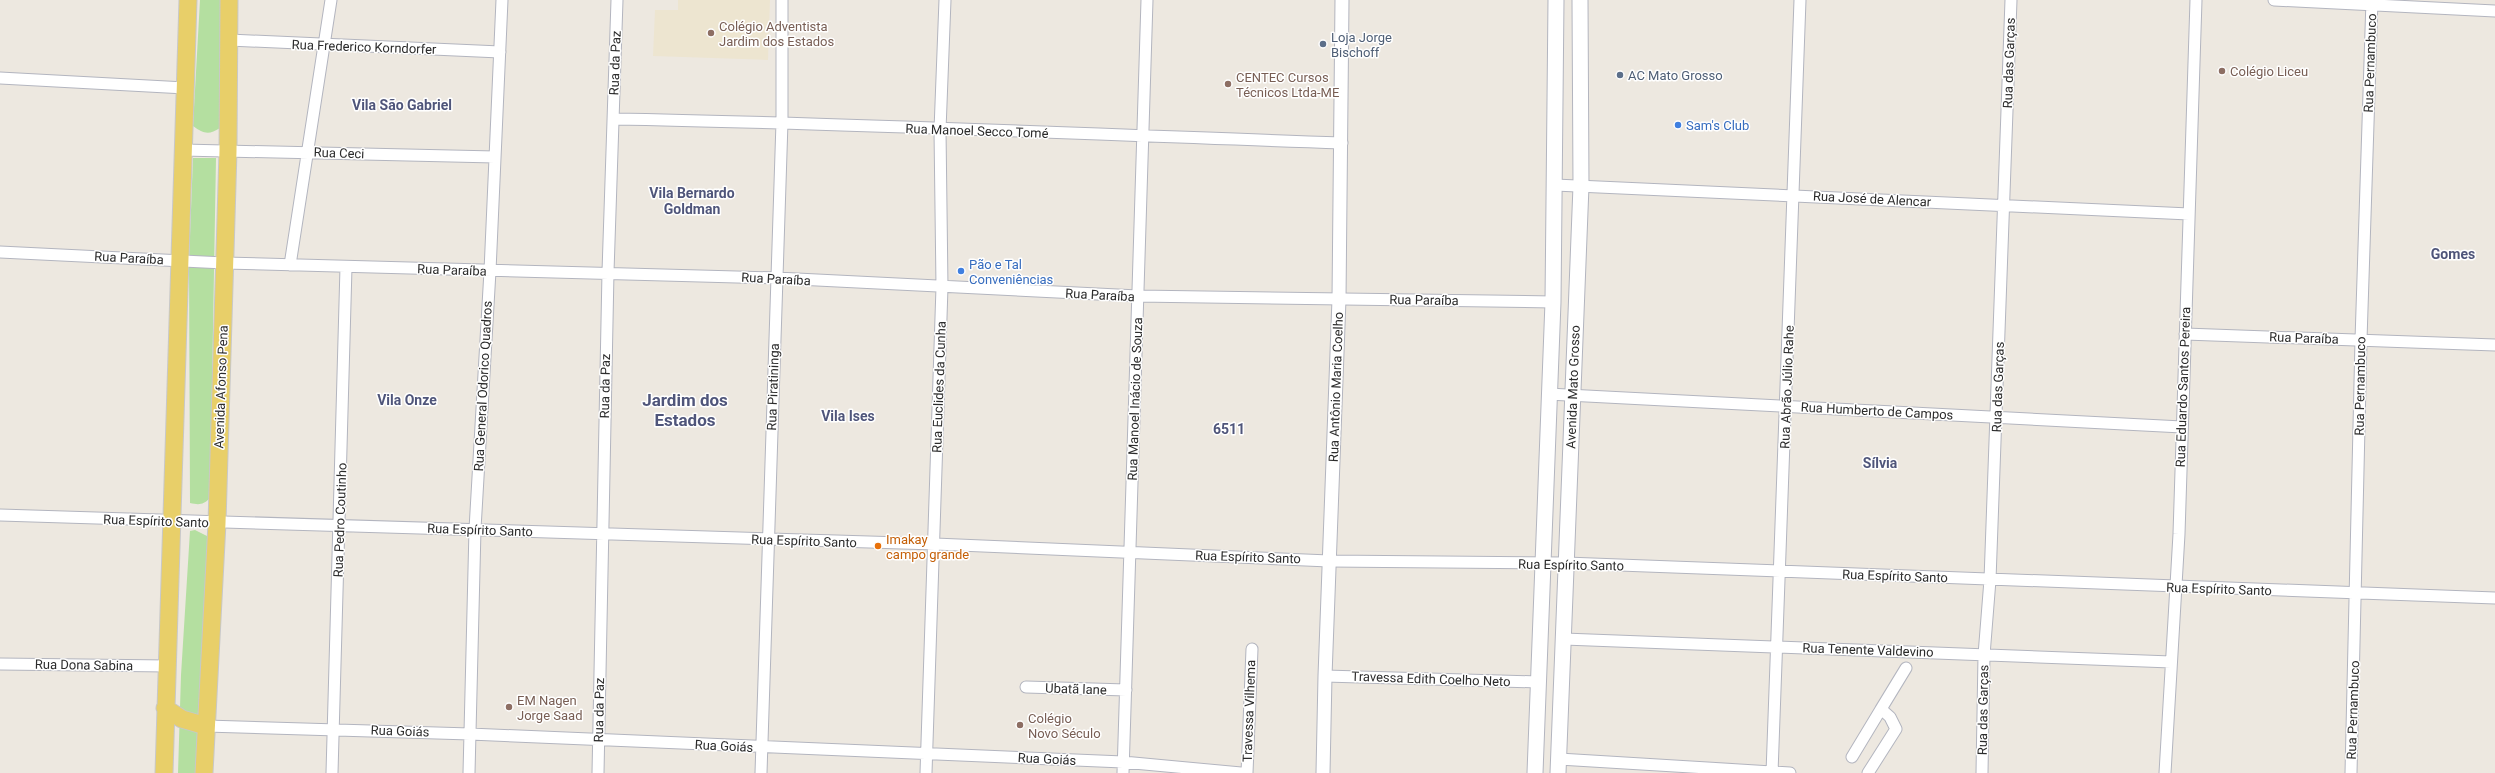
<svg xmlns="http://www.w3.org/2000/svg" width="2495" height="773" font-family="Roboto,sans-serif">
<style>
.education{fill:#ede5d0}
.green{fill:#b4dfa0}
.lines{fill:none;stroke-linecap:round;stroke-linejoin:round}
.minor-casing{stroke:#b3b5bf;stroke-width:13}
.tertiary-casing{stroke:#b3b5bf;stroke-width:15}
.secondary-casing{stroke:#b3b5bf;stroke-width:17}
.primary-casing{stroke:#c8c8c8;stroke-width:19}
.minor{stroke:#fff;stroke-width:11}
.tertiary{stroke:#fff;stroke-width:13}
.secondary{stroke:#fff;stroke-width:15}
.primary{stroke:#e8cf69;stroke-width:17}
.education-dot{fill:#8d6e63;stroke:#fff;stroke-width:1.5}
.service-dot{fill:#5c6f8a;stroke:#fff;stroke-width:1.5}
.shop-dot{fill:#3f7fe0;stroke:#fff;stroke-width:1.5}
.food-dot{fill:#e8710a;stroke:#fff;stroke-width:1.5}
.labels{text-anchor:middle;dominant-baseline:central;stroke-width:3;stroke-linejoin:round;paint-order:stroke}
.education-label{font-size:13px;fill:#785e54;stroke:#fff;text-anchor:start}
.service-label{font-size:13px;fill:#4e5e75;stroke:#fff;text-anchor:start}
.street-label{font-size:13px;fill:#2c2c2c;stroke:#fff}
.shop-label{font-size:13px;fill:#366cbe;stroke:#fff;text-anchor:start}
.food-label{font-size:13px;fill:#c56008;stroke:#fff;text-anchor:start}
.neighbourhood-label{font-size:14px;font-weight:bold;fill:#4f557a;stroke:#fff}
.district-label{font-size:17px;font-weight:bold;fill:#4f557a;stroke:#fff}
</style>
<rect width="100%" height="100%" fill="#ede8e0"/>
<path class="education" d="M 678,0 L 770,0 L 768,60 L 653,56 L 655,10 L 678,10 Z"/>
<path class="green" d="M 200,0 L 224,0 L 220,128 C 209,135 204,134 193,126 Z
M 193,158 L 216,158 L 210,498 C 203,505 199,505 190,503 L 189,262 Z
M 195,530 L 207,536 L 207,623 L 202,773 L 178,773 L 181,675 L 190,531 Z"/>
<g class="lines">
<defs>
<path id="minor" d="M 2274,0 L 2495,11
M 229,40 L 500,52
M 0,78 L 185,88
M 613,119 C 856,123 1099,135 1342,143
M 183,150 L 495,157
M 1555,185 L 2189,214
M 0,252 L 224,263 L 777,278 L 1138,296 L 1553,302
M 290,265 L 331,0
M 2185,334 L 2495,345
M 1548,394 L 2182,427
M 0,515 L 935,544 L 1329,561 L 1566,563 L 2495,598
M 1564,639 L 2171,662
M 0,664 L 168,666
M 1325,676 L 1538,682
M 1026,687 L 1126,690
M 1881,709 L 1906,668
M 206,726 L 470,734 L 1123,762 L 1241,773
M 1852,757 L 1881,709 L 1890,717 L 1896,729 L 1868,773
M 1559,759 L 1790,773
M 332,773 L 346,267
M 469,773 L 475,529 L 490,271 L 502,0
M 598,773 L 608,272 L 617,0
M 761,773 L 782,122 L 782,0
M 926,773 L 942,287 L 940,130 L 945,0
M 1123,773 L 1147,0
M 1247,773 L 1252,649
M 1772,773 L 1800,0
M 1982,773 L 1984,655 L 1990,580 L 2011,0
M 2165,773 L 2179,534 L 2196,0
M 2351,773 L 2361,340 L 2372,0"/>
<path id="tertiary" d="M 1323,773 L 1325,676 L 1339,299 L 1342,0"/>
<path id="secondary" d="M 1535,773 L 1553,302 L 1556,0
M 1558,773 L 1581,186 L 1580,0"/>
<path id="primary" d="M 165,708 L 182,719 L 206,726
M 164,773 L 188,0
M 204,773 L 217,523 L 228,151 L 229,0"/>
</defs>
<use href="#minor" class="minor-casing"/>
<use href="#tertiary" class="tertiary-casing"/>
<use href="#secondary" class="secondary-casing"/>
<use href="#primary" class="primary-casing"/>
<use href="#minor" class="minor"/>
<use href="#tertiary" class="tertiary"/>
<use href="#secondary" class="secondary"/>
<use href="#primary" class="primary"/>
</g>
<g class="education-dot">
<circle cx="711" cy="33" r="4"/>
<circle cx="2222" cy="71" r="4"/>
<circle cx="1228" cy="84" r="4"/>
<circle cx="509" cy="707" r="4"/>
<circle cx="1020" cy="725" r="4"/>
</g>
<g class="service-dot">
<circle cx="1323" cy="44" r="4"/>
<circle cx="1620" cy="75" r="4"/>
</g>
<g class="shop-dot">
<circle cx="1678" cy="125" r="4"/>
<circle cx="961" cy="271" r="4"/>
</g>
<circle class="food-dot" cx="878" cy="546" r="4"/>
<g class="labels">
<g class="education-label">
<text x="719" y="26">Colégio Adventista<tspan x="719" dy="15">Jardim dos Estados</tspan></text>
<text x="2230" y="71">Colégio Liceu</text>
<text x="1236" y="77">CENTEC Cursos<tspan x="1236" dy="15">Técnicos Ltda-ME</tspan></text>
<text x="517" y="700">EM Nagen<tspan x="517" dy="15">Jorge Saad</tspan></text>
<text x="1028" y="718">Colégio<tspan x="1028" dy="15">Novo Século</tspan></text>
</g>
<g class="service-label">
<text x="1331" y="37">Loja Jorge<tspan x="1331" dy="15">Bischoff</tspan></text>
<text x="1628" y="75">AC Mato Grosso</text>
</g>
<g class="street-label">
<text transform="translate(364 47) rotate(2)">Rua Frederico Korndorfer</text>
<text transform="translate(615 63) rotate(-88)">Rua da Paz</text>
<text transform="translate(2009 63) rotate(-88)">Rua das Garças</text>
<text transform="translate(2370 63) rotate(-88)">Rua Pernambuco</text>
<text transform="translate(977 131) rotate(2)">Rua Manoel Secco Tomé</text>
<text transform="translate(339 153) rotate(2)">Rua Ceci</text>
<text transform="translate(1872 199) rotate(3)">Rua José de Alencar</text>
<text transform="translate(129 258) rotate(3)">Rua Paraíba</text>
<text transform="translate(452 270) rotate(2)">Rua Paraíba</text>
<text transform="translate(776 279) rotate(3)">Rua Paraíba</text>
<text transform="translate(1100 295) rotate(3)">Rua Paraíba</text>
<text transform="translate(1424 300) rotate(1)">Rua Paraíba</text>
<text transform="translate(2304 338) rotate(2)">Rua Paraíba</text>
<text transform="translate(483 386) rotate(-87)">Rua General Odorico Quadros</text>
<text transform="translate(605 386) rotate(-89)">Rua da Paz</text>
<text transform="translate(2360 386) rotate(-89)">Rua Pernambuco</text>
<text transform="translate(221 387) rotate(-88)">Avenida Afonso Pena</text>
<text transform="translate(773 387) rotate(-88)">Rua Piratininga</text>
<text transform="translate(939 387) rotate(-88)">Rua Euclides da Cunha</text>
<text transform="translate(1336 387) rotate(-88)">Rua Antônio Maria Coelho</text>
<text transform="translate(1573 387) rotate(-88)">Avenida Mato Grosso</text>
<text transform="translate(1787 387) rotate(-88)">Rua Abrão Júlio Rahe</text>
<text transform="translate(1998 387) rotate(-88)">Rua das Garças</text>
<text transform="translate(2183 387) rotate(-88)">Rua Eduardo Santos Pereira</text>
<text transform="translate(1135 399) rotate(-88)">Rua Manoel Inácio de Souza</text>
<text transform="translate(1877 411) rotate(3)">Rua Humberto de Campos</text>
<text transform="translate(340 520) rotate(-88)">Rua Pedro Coutinho</text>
<text transform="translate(156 521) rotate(2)">Rua Espírito Santo</text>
<text transform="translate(480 530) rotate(2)">Rua Espírito Santo</text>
<text transform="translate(804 541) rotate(2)">Rua Espírito Santo</text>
<text transform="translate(1248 557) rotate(2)">Rua Espírito Santo</text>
<text transform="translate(1571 565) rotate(1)">Rua Espírito Santo</text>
<text transform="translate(1895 576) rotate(2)">Rua Espírito Santo</text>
<text transform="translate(2219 589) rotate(2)">Rua Espírito Santo</text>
<text transform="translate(1868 650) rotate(2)">Rua Tenente Valdevino</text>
<text transform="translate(84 665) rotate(1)">Rua Dona Sabina</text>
<text transform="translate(1431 679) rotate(2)">Travessa Edith Coelho Neto</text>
<text transform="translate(1076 689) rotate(2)">Ubatã lane</text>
<text transform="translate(599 710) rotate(-89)">Rua da Paz</text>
<text transform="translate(1983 710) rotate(-89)">Rua das Garças</text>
<text transform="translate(2353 710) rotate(-88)">Rua Pernambuco</text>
<text transform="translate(1249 711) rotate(-88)">Travessa Vilhema</text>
<text transform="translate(400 731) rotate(2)">Rua Goiás</text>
<text transform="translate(724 746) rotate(3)">Rua Goiás</text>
<text transform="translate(1047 759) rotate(3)">Rua Goiás</text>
</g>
<g class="shop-label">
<text x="1686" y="125">Sam's Club</text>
<text x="969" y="264">Pão e Tal<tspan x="969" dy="15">Conveniências</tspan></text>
</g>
<g class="food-label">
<text x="886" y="539">Imakay<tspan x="886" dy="15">campo grande</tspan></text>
</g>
<g class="neighbourhood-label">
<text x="402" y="105">Vila São Gabriel</text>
<text x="692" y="193">Vila Bernardo<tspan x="692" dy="16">Goldman</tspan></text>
<text x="2453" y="254">Gomes</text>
<text x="407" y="400">Vila Onze</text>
<text x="848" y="416">Vila Ises</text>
<text x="1229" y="429">6511</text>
<text x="1880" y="463">Sílvia</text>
</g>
<g class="district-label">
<text x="685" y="400">Jardim dos<tspan x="685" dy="20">Estados</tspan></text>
</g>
</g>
</svg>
